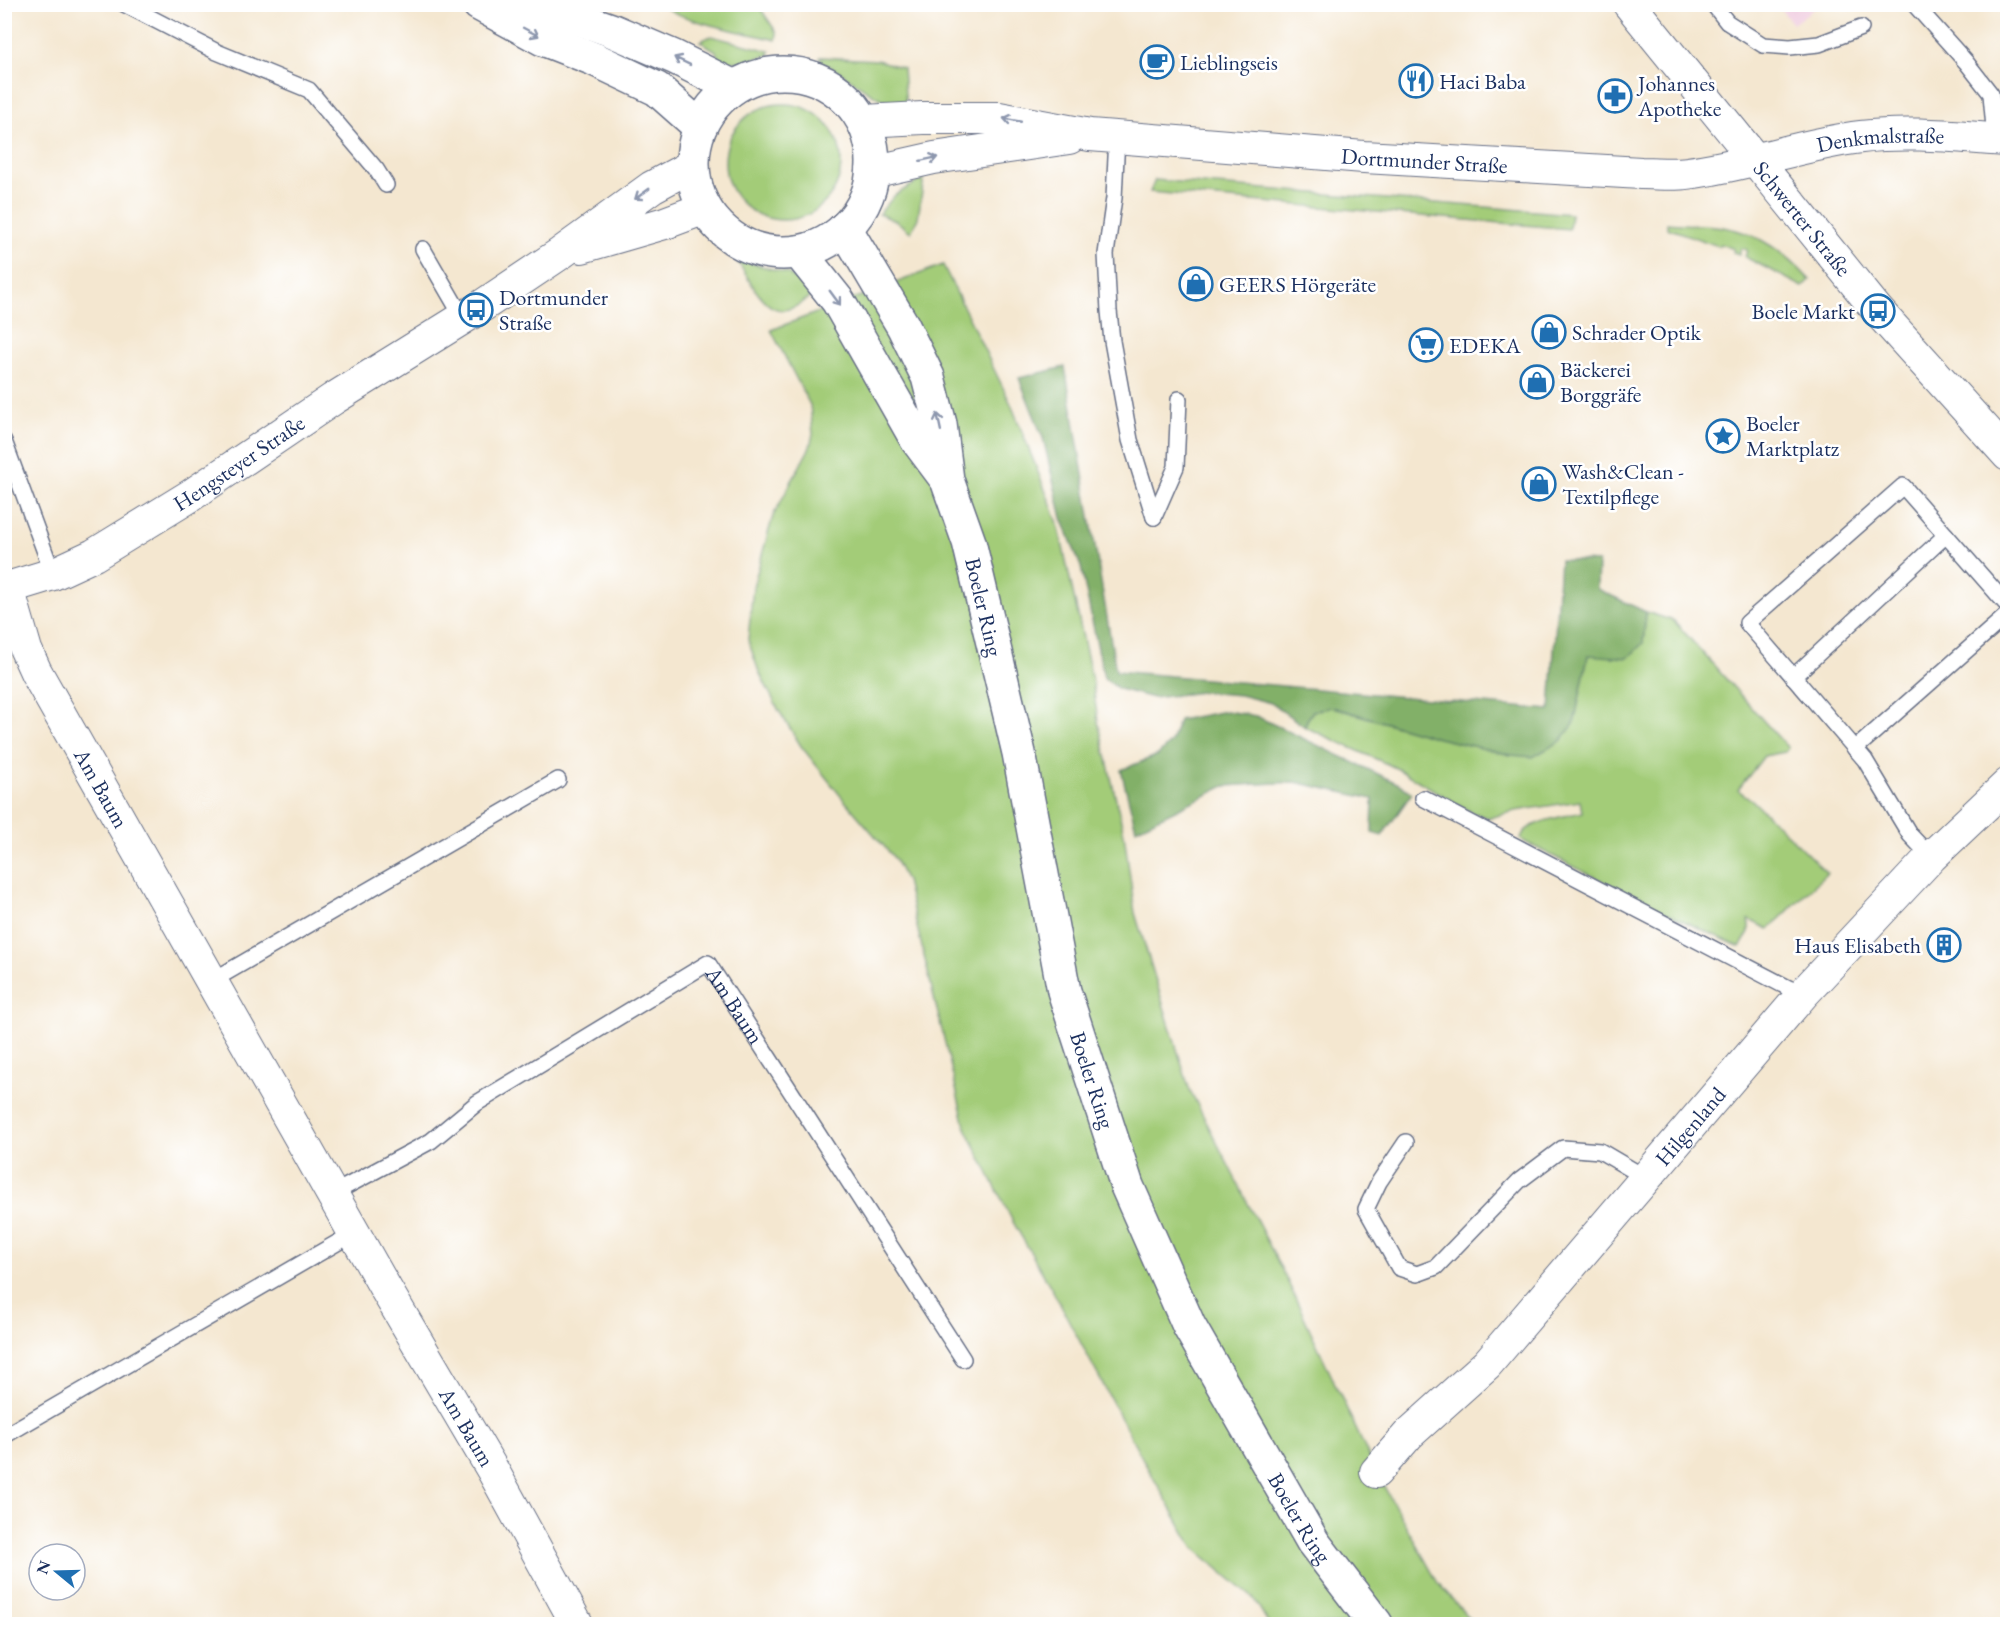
<svg xmlns="http://www.w3.org/2000/svg" width="2012" height="1629" font-family="'EB Garamond',serif">
<style>
.built{fill:#f1d0e2}
.green{fill:#a3cc78;stroke:#5f7e6b;stroke-width:1.5}
.forest{fill:#82b068;stroke:#4e7063;stroke-width:1.5}
.lines{fill:none;stroke-linecap:round;stroke-linejoin:round}
.lane-casing{stroke:#676f86;stroke-width:18}
.street-casing{stroke:#676f86;stroke-width:34}
.secondary-casing{stroke:#676f86;stroke-width:36}
.lane{stroke:#fff;stroke-width:15}
.street{stroke:#fff;stroke-width:32}
.secondary{stroke:#fff;stroke-width:33}
.oneway{stroke:#8d97ae}
.labels{text-anchor:middle;dominant-baseline:central;stroke-width:5;stroke-linejoin:round;paint-order:stroke}
.poi-label{font-size:22px;fill:#1b2f5e;stroke:#fff;text-anchor:start}
.street-label{font-size:22px;fill:#1b2f5e;stroke:#fff}
</style>
<rect width="100%" height="100%" fill="#fff"/>
<filter id="ink" filterUnits="userSpaceOnUse"><feTurbulence type="fractalNoise" baseFrequency=".0167" numOctaves="2"/><feDisplacementMap in="SourceGraphic" scale="12" xChannelSelector="R" yChannelSelector="G"/><feConvolveMatrix kernelMatrix="1 2 1 2 8 2 1 2 1" color-interpolation-filters="sRGB"/></filter>
<filter id="wash" filterUnits="userSpaceOnUse"><feTurbulence type="fractalNoise" baseFrequency=".008" numOctaves="4" result="noise"/><feDisplacementMap in="SourceGraphic" scale="24" xChannelSelector="R" yChannelSelector="G"/><feGaussianBlur stdDeviation="1.35" result="paint"/><feColorMatrix in="noise" values="0 0 0 0 0 0 0 0 0 0 0 0 0 0 0 0 0 1.4 0 .05"/><feComposite in="paint" operator="in"/></filter>
<g filter="url(#wash)">
<rect width="100%" height="100%" fill="#f4e7d0"/>
<path class="built" d="M 1777,5 L 1819,5 L 1793,24 Z"/>
<path class="green" d="M 661,5 L 758,5 L 777,33 L 776,40 C 748,33 683,22 661,5 Z
M 711,36 L 770,51 L 769,55 L 739,62 L 719,61 L 716,51 L 700,41 Z
M 820,57 L 877,60 L 903,68 L 906,107 C 871,101 851,75 821,62 Z
M725 162a58 58 0 1 1 116 0a58 58 0 1 1-116 0Z
M 924,178 L 918,218 L 911,232 L 896,221 L 879,214 L 895,195 Z
M 1155,180 L 1571,214 L 1569,229 L 1150,192 Z
M 1667,223 C 1685,225 1705,224 1723,227 C 1760,233 1786,254 1810,280 L 1803,287 L 1745,257 L 1747,250 L 1741,248 L 1739,254 L 1733,252 L 1734,249 L 1720,244 L 1718,246 L 1667,228 Z
M 736,259 L 787,273 L 815,292 C 772,334 759,294 736,259 Z
M 943,265 L 1011,404 L 1057,520 L 1092,679 L 1098,721 L 1124,834 L 1135,913 L 1189,1088 L 1287,1280 L 1376,1472 L 1438,1583 L 1474,1624 L 1269,1624 L 1254,1599 L 1194,1548 L 1147,1467 L 1053,1291 L 1013,1222 L 965,1126 L 906,881 L 895,859 L 844,800 L 801,746 L 779,711 L 759,672 L 748,640 L 753,587 L 773,516 L 810,447 L 813,434 L 810,405 L 771,330 Z
M 1646,612 L 1674,621 L 1788,748 L 1785,752 L 1764,756 L 1738,790 L 1752,800 L 1827,873 L 1769,929 L 1749,920 L 1749,932 L 1740,947 L 1666,913 L 1525,842 L 1521,839 C 1523,821 1567,816 1582,812 L 1580,801 L 1515,811 L 1489,818 L 1473,813 L 1396,768 L 1305,727 L 1307,720 L 1313,711 L 1331,707 L 1439,738 L 1511,755 L 1574,724 L 1588,655 L 1643,643 Z"/>
<path class="forest" d="M 1065,367 L 1116,671 L 1550,710 L 1560,560 L 1598,562 L 1597,589 L 1646,612 L 1643,643 L 1628,658 L 1588,655 L 1574,724 L 1561,741 L 1533,757 L 1511,755 L 1438,738 L 1332,707 L 1313,711 L 1307,720 L 1305,727 L 1271,703 L 1240,695 L 1202,692 L 1153,698 L 1119,689 L 1104,678 L 1081,567 L 1062,518 L 1043,438 L 1019,378 Z
M 1226,711 L 1256,716 L 1399,784 L 1412,793 L 1382,836 L 1372,833 L 1373,799 L 1295,782 L 1225,786 L 1136,829 L 1121,770 L 1158,755 L 1171,742 L 1179,720 Z"/>
</g>
<g filter="url(#ink)">
<g class="lines">
<defs>
<g id="lane">
<path d="M 124,4 L 217,52 L 309,90 L 376,169 L 386,185"/>
<path d="M 1713,4 L 1727,22 L 1763,45 L 1790,47 L 1819,44 L 1861,28"/>
<path d="M 1914,4 L 1966,62 L 1991,94 L 1995,139"/>
<path d="M 1117,137 L 1114,198 L 1106,254 L 1109,311 L 1112,341 L 1130,440 L 1154,517"/>
<path d="M 423,249 L 463,318"/>
<path d="M 4,441 L 53,574"/>
<path d="M 1154,517 L 1176,467 L 1179,399"/>
<path d="M 1793,677 L 1946,535"/>
<path d="M 1855,749 L 2008,614"/>
<path d="M 1423,798 L 1802,995"/>
<path d="M 1931,857 L 1910,835 L 1865,760 L 1747,623 L 1903,486 L 2008,606"/>
<path d="M 210,982 L 558,780"/>
<path d="M 1406,1142 L 1379,1182 L 1366,1209 L 1399,1268 L 1417,1274 L 1436,1267 L 1519,1181 L 1563,1148 L 1600,1151 L 1646,1178"/>
<path id="s1" d="M 332,1194 L 431,1141 L 477,1103 L 708,963 L 963,1359"/>
<path d="M 4,1436 L 354,1233"/>
</g>
<g id="street">
<path id="s2" d="M 1629,4 L 1878,311 L 2008,455"/>
<path id="s3" d="M 863,121 L 923,118 L 999,118 L 1090,135 L 1364,157 L 1641,173 C 1656,173 1672,175 1687,173 C 1746,166 1802,144 1861,137 C 1910,131 1959,137 2008,140"/>
<path d="M 872,172 L 934,158 L 1069,138"/>
<path d="M 582,247 L 665,223 L 705,208"/>
<path id="s4" d="M 8,588 L 26,650 L 36,672 L 387,1291 L 492,1469 L 577,1624"/>
<path id="s5" d="M 4,589 L 53,574 L 94,555 L 190,496 L 333,399 L 476,310 L 561,253 L 652,187 L 693,165"/>
<path id="s6" d="M 1376,1472 L 1409,1434 L 1487,1364 L 1802,995 L 1931,857 L 2008,784"/>
</g>
<g id="secondary">
<path d="M 479,4 L 543,39 L 594,59 L 657,89 L 700,127"/>
<path d="M 517,4 L 554,10 L 611,30 L 674,57 L 734,87"/>
<circle cx="783" cy="163" r="90"/>
<path id="s7" d="M 845,228 L 903,326 L 928,377 L 940,424 L 947,480 L 969,542 L 1019,753 L 1064,991 L 1127,1186 L 1189,1326 L 1313,1542 L 1376,1624"/>
<path d="M 799,252 L 838,301 L 917,440 L 944,476"/>
</g>
</defs>
<use href="#lane" class="lane-casing"/>
<use href="#street" class="street-casing"/>
<use href="#secondary" class="secondary-casing"/>
<use href="#lane" class="lane"/>
<use href="#street" class="street"/>
<use href="#secondary" class="secondary"/>
</g>
<defs><path id="oneway-shaft" d="M-6 0H5M1.5-3L5.5 0L1.5 3" fill="none" stroke-width="1.6" stroke-linecap="round" stroke-linejoin="round" transform="scale(1.5)"/></defs>
<g class="oneway">
<use href="#oneway-shaft" transform="translate(531 32) rotate(28)"/>
<use href="#oneway-shaft" transform="translate(682 61) rotate(-154)"/>
<use href="#oneway-shaft" transform="translate(1012 120) rotate(-169)"/>
<use href="#oneway-shaft" transform="translate(929 159) rotate(-12)"/>
<use href="#oneway-shaft" transform="translate(642 194) rotate(144)"/>
<use href="#oneway-shaft" transform="translate(835 298) rotate(54)"/>
<use href="#oneway-shaft" transform="translate(939 422) rotate(-102)"/>
</g>
</g>
<defs>
<symbol id="cafe-ring" viewBox="-11 -11 22 22"><circle r="9.5" fill="#fff" stroke="#1f6fb2" stroke-width="1.5"/><path d="M-5.5-4.5H6V0H3Q3 3.5 0 3.5H-2.5Q-5.5 3.5-5.5 0ZM3-3.2v2h1.7v-2ZM-6 4.5H4V6H-6Z" fill="#1f6fb2"/></symbol>
<symbol id="restaurant-ring" viewBox="-11 -11 22 22"><circle r="9.5" fill="#fff" stroke="#1f6fb2" stroke-width="1.5"/><path d="M-5-6h1v4h1v-4h1v4h1v-4h1v5L-1.5 .5V6h-2V.5L-5-1ZM5-6V6H3V1.5H1.5Q1.5-4 5-6Z" fill="#1f6fb2"/></symbol>
<symbol id="pharmacy-ring" viewBox="-11 -11 22 22"><circle r="9.5" fill="#fff" stroke="#1f6fb2" stroke-width="1.5"/><path d="M-2-6h4v4h4v4h-4v4h-4v-4h-4v-4h4Z" fill="#1f6fb2"/></symbol>
<symbol id="shop-ring" viewBox="-11 -11 22 22"><circle r="9.5" fill="#fff" stroke="#1f6fb2" stroke-width="1.5"/><path d="M-5-2.5h2.3a2.7 3.5 0 0 1 5.4 0H5L5.5 6h-11ZM-1.5-2.5h3a1.5 2.3 0 0 0-3 0Z" fill="#1f6fb2"/></symbol>
<symbol id="bus-ring" viewBox="-11 -11 22 22"><circle r="9.5" fill="#fff" stroke="#1f6fb2" stroke-width="1.5"/><path d="M-5-6H5V4H4V6H2V4H-2V6H-4V4H-5ZM-3.5-4V0h7V-4ZM-3.5 1.2v1.5H-2V1.2ZM2 1.2v1.5H3.5V1.2Z" fill="#1f6fb2"/></symbol>
<symbol id="supermarket-ring" viewBox="-11 -11 22 22"><circle r="9.5" fill="#fff" stroke="#1f6fb2" stroke-width="1.5"/><path d="M-6-5.5h2.5l.6 2H6L4.5 2H-2.5L-4.4-4H-6ZM-1.5 3.2a1.3 1.3 0 1 0 .1 0ZM3 3.2a1.3 1.3 0 1 0 .1 0Z" fill="#1f6fb2"/></symbol>
<symbol id="sight-ring" viewBox="-11 -11 22 22"><circle r="9.5" fill="#fff" stroke="#1f6fb2" stroke-width="1.5"/><path d="M0-6L1.8-2.2L6-1.7L2.9 1.2L3.7 5.4L0 3.3L-3.7 5.4L-2.9 1.2L-6-1.7L-1.8-2.2Z" fill="#1f6fb2"/></symbol>
<symbol id="building-ring" viewBox="-11 -11 22 22"><circle r="9.5" fill="#fff" stroke="#1f6fb2" stroke-width="1.5"/><path d="M-4-6H4V6H1V3H-1V6H-4ZM-2.5-4.3h1.7v1.8h-1.7ZM.8-4.3h1.7v1.8H.8ZM-2.5-1h1.7V.8h-1.7ZM.8-1h1.7V.8H.8Z" fill="#1f6fb2"/></symbol>
</defs>
<g fill-rule="evenodd">
<use href="#cafe-ring" x="1138" y="43" width="38" height="38"/>
<use href="#restaurant-ring" x="1397" y="62" width="38" height="38"/>
<use href="#pharmacy-ring" x="1596" y="77" width="38" height="38"/>
<use href="#shop-ring" x="1177" y="265" width="38" height="38"/>
<use href="#bus-ring" x="457" y="291" width="38" height="38"/>
<use href="#bus-ring" x="1859" y="292" width="38" height="38"/>
<use href="#shop-ring" x="1530" y="313" width="38" height="38"/>
<use href="#supermarket-ring" x="1407" y="326" width="38" height="38"/>
<use href="#shop-ring" x="1518" y="363" width="38" height="38"/>
<use href="#sight-ring" x="1704" y="417" width="38" height="38"/>
<use href="#shop-ring" x="1520" y="465" width="38" height="38"/>
<use href="#building-ring" x="1925" y="926" width="38" height="38"/>
</g>
<g class="labels">
<g class="poi-label">
<text x="1180" y="62">Lieblingseis</text>
<text x="1439" y="81">Haci Baba</text>
<text x="1638" y="83">Johannes<tspan x="1638" dy="25">Apotheke</tspan></text>
<text x="1219" y="284">GEERS Hörgeräte</text>
<text x="499" y="297">Dortmunder<tspan x="499" dy="25">Straße</tspan></text>
<text x="1855" y="311" text-anchor="end">Boele Markt</text>
<text x="1572" y="332">Schrader Optik</text>
<text x="1449" y="345">EDEKA</text>
<text x="1560" y="369">Bäckerei<tspan x="1560" dy="25">Borggräfe</tspan></text>
<text x="1746" y="423">Boeler<tspan x="1746" dy="25">Marktplatz</tspan></text>
<text x="1562" y="471">Wash&amp;Clean -<tspan x="1562" dy="25">Textilpflege</tspan></text>
<text x="1921" y="945" text-anchor="end">Haus Elisabeth</text>
</g>
<g class="street-label">
<text stroke="none"><textPath href="#s3" startOffset="1024">Denkmalstraße</textPath></text>
<text stroke="none"><textPath href="#s3" startOffset="564">Dortmunder Straße</textPath></text>
<text stroke="none"><textPath href="#s2" startOffset="276">Schwerter Straße</textPath></text>
<text stroke="none"><textPath href="#s5" startOffset="268">Hengsteyer Straße</textPath></text>
<text stroke="none"><textPath href="#s7" startOffset="408">Boeler Ring</textPath></text>
<text stroke="none"><textPath href="#s4" startOffset="222">Am Baum</textPath></text>
<text stroke="none"><textPath href="#s1" startOffset="492">Am Baum</textPath></text>
<text stroke="none"><textPath href="#s7" startOffset="894">Boeler Ring</textPath></text>
<text stroke="none"><textPath href="#s6" startOffset="468">Hilgenland</textPath></text>
<text stroke="none"><textPath href="#s4" startOffset="958">Am Baum</textPath></text>
<text stroke="none"><textPath href="#s7" startOffset="1380">Boeler Ring</textPath></text>
</g>
</g>
<rect width="2012" height="1629" fill="none" stroke="#fff" stroke-width="24"/>
<g transform="translate(57 1572) rotate(289)"><circle r="28" fill="#ffffff" stroke="#a4acbf" stroke-width="1.5"/>
<path d="M0-4.5L10 22L0 15L-10 22Z" fill="#1f6fb2"/>
<text y="-9" font-size="16" font-weight="bold" text-anchor="middle" fill="#1b2f5e">N</text>
</g>
</svg>
